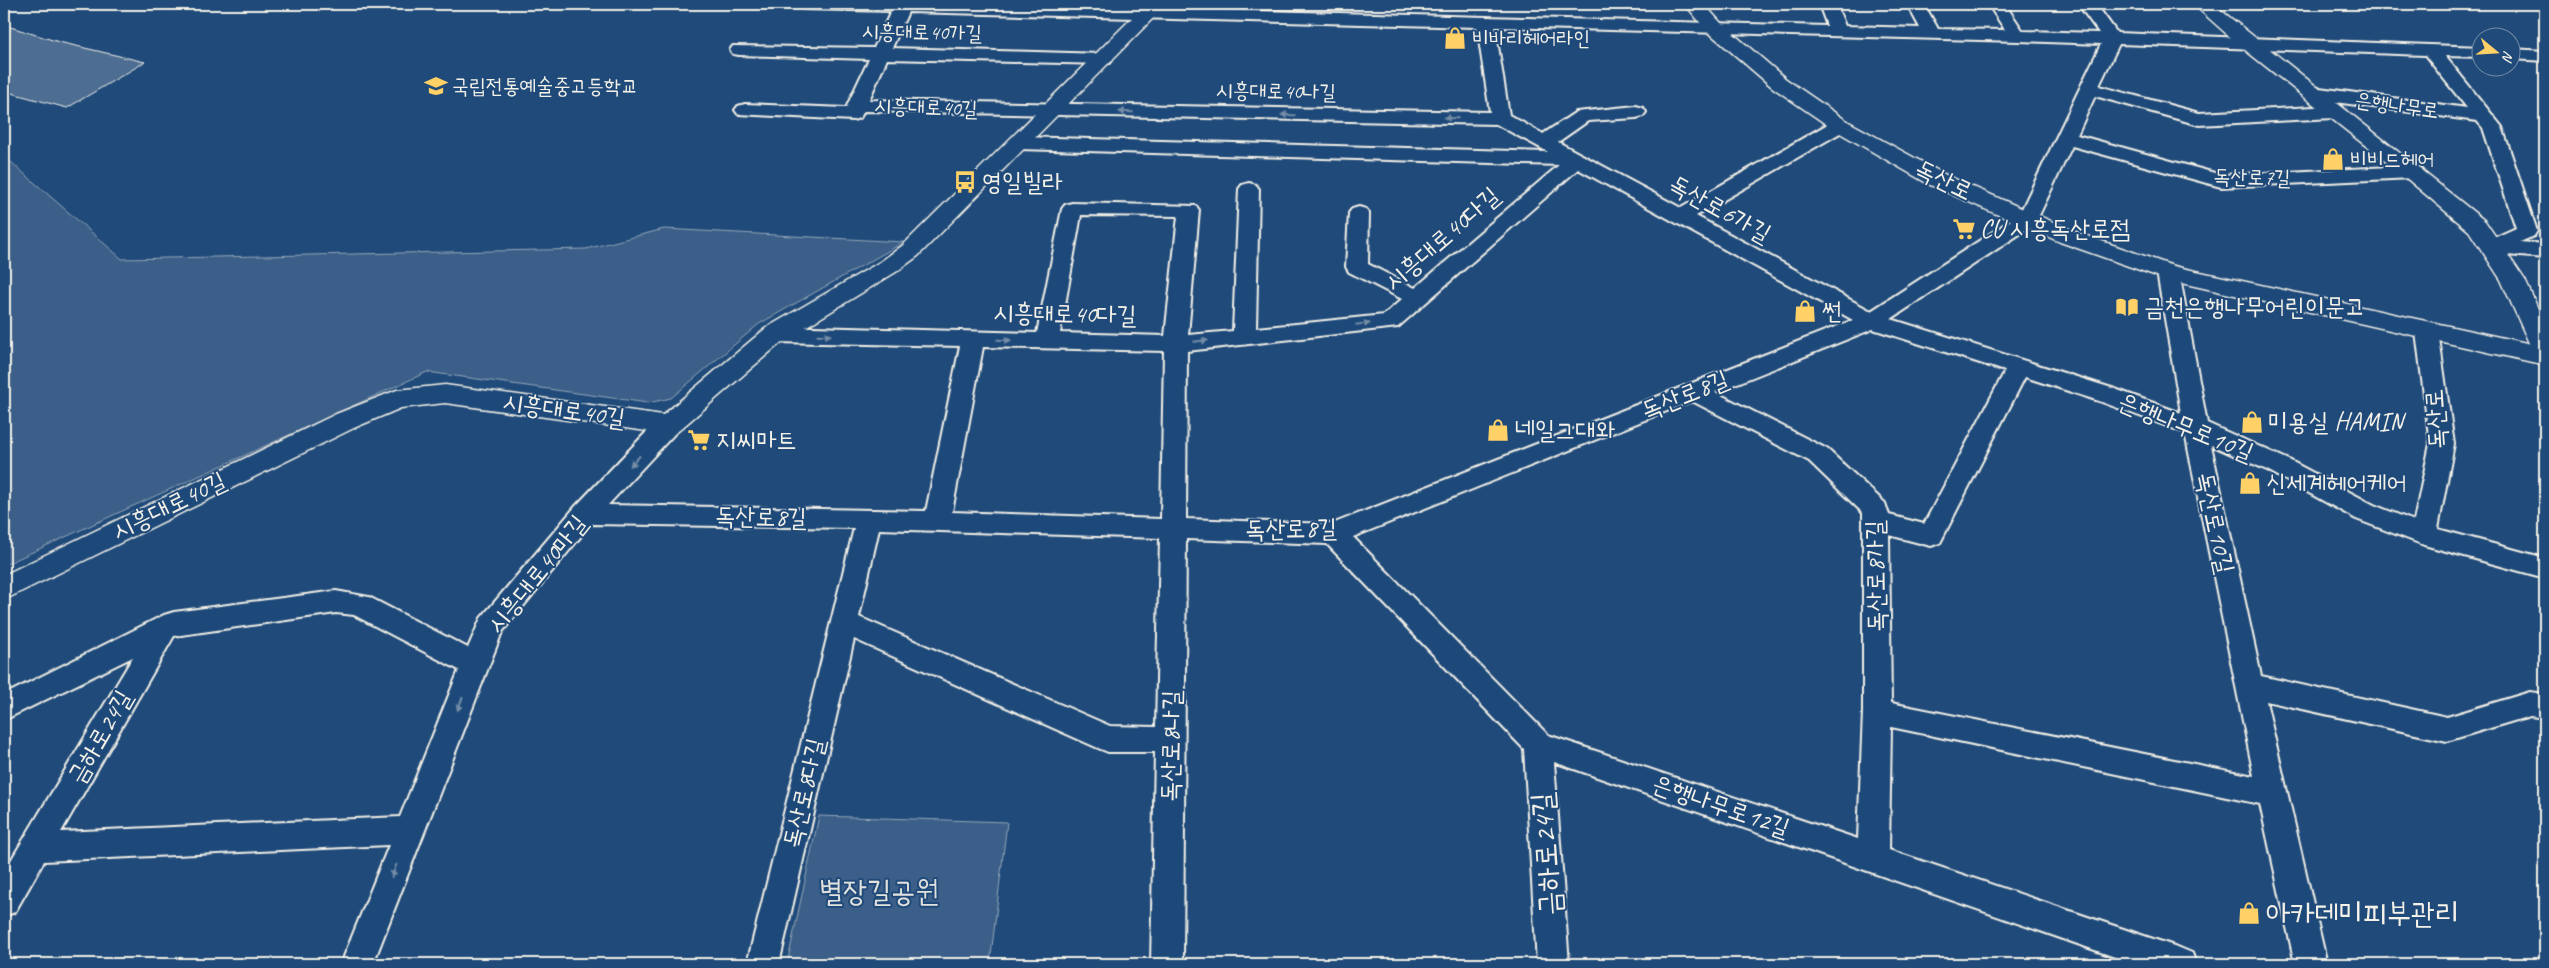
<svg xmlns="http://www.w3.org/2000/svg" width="2549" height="968" font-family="Caveat,'Poor Story',sans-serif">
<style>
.green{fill:#3a5f88;stroke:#97a8b8}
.building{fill:#4d6e92;stroke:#f4f1e8}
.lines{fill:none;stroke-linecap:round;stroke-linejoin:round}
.minor-casing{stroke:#f4f1e8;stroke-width:4}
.tertiary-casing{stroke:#f4f1e8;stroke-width:3}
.secondary-casing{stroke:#f4f1e8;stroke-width:3}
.minor{fill:#1f4a7a;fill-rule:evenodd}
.tertiary{fill:#1f4a7a;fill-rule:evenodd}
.secondary{fill:#1f4a7a;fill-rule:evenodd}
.oneway{fill:#748da6}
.labels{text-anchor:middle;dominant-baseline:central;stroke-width:4;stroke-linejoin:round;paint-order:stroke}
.far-street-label{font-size:21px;fill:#f4f1e8;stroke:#1f4a7a}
.far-poi-label{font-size:21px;fill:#f4f1e8;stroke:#1f4a7a;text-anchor:start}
.street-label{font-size:25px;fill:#f4f1e8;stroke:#1f4a7a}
.poi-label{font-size:25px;fill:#f4f1e8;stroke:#1f4a7a;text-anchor:start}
.near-street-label{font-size:30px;fill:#f4f1e8;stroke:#1f4a7a}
.near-park-label{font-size:30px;fill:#e1e2de;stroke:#1f4a7a}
.near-poi-label{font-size:30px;fill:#f4f1e8;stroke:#1f4a7a;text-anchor:start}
</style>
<rect width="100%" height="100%" fill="#1f4a7a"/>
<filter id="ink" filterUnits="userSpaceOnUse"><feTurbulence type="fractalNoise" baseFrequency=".02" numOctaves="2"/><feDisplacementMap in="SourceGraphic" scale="10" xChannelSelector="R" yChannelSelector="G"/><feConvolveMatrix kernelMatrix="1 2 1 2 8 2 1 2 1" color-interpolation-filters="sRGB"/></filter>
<g filter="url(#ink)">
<path class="green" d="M 4,156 L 122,259 L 586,249 L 664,229 L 904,242 L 759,324 L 671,398 L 648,403 L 427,372 L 4,565 Z
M 819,816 L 1007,822 L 990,964 L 787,964 Z"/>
<path class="building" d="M 4,25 L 59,42 L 145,62 L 67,108 L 4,91 Z"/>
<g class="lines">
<defs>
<path id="minor" d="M 799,4 L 996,4 L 1827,26 L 1819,4 L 1836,4 L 1845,26 L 1920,28 L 1907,4 L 1924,4 L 1938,29 L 2005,30 L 1988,4 L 2005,4 L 2023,31 L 2099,33 L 2078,4 L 2096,4 L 2117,33 L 2482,47 L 2482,57 L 2445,56 L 2502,127 L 2537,231 L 2534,236 L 2520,242 L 2545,244 L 2545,258 L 2493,254 L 2485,252 L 2482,247 L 2485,242 L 2516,228 L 2483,128 L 2477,121 L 2312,99 L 2305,97 L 2303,93 L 2305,89 L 2312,87 L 2467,108 L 2425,55 L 2119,44 L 2099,86 L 2199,113 L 2334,106 L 2341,108 L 2344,112 L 2341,116 L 2334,118 L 2199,125 L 2095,96 L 2077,135 L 2222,175 L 2413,166 L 2420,168 L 2423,172 L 2420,176 L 2413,178 L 2221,187 L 2072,146 L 2035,224 L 1891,319 L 2115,389 L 2181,413 L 2157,272 L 2160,267 L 2168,265 L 2176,267 L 2179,272 L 2207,423 L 2287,459 L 2374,505 L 2414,521 L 2430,444 L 2416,331 L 2419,326 L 2427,323 L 2435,326 L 2438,331 L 2454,444 L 2438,529 L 2545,558 L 2545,578 L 2424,545 L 2356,519 L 2269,471 L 2211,445 L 2261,676 L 2447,717 L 2530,692 L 2545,694 L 2545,718 L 2530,716 L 2447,741 L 2266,701 L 2327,964 L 2295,964 L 2260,804 L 1891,727 L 1889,850 L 2180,948 L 2192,953 L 2196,964 L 2135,964 L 1554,762 L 1569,964 L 1537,964 L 1524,749 L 1327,544 L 1186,539 L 1183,964 L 1151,964 L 1155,752 L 1108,752 L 1098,748 L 854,639 L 779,964 L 747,964 L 854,528 L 591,524 L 502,632 L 373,964 L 341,964 L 389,845 L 44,861 L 15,912 L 4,916 L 4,872 L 133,657 L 4,720 L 4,695 L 164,615 L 174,612 L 336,591 L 369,597 L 468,648 L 481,618 L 575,507 L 659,419 L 668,416 L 677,419 L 680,425 L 677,431 L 608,505 L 926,511 L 960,346 L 775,342 L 767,339 L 764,334 L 767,329 L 775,326 L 1037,333 L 1062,209 L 1065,205 L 1072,203 L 1196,206 L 1199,210 L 1188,335 L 1233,331 L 1239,189 L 1242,185 L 1249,183 L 1256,185 L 1259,189 L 1256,328 L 1384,315 L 1402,299 L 1349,272 L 1346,267 L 1349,213 L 1352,209 L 1359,207 L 1366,209 L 1369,213 L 1368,264 L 1415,288 L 1559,165 L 1019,149 L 1012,147 L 1009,143 L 1012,139 L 1019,137 L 1548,152 L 1496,124 L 864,111 L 860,118 L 853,120 L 738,114 L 735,110 L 738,106 L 745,104 L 846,108 L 869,59 L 739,55 L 733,54 L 730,50 L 733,46 L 874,48 L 891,11 L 807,9 L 801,8 ZM 908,12 L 1477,27 L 1490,112 L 869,100 L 887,59 L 1104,64 L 1110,63 L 1113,59 L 1110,55 L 1104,54 L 892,48 ZM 1495,27 L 2018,41 L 2101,44 L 2019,215 L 1871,311 L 1696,216 L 1847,129 L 1850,125 L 1847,121 L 1833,121 L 1681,208 L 1558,142 L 1588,121 L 1636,118 L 1643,116 L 1646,112 L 1643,108 L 1636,106 L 1576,112 L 1543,134 L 1509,115 ZM 1578,169 L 1853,320 L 1332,524 L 1186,519 L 1187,351 L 1398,327 ZM 1081,215 L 1178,216 L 1165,336 L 1060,333 ZM 1873,329 L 2005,371 L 1924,524 L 1889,515 L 1885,503 L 1827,449 L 1715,392 ZM 983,347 L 1164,351 L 1161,519 L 952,512 ZM 2025,377 L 2099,401 L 2185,433 L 2254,776 L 1891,703 L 1889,535 L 1931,546 L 1940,543 ZM 1692,401 L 1809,461 L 1863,513 L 1863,712 L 1858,839 L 1548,735 L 1353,537 ZM 879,529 L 1160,538 L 1156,727 L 1110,726 L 859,617 ZM 336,613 L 354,615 L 459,670 L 400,817 L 61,832 L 174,636 Z
M 2512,49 L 2545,51 L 2545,61 L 2512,59 Z"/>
<path id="tertiary" d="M 1146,4 L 1167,4 L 918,256 L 896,272 L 784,340 L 677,432 L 668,434 L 445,403 L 401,408 L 354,428 L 4,600 L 4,575 L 336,414 L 397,390 L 445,385 L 663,415 L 766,328 L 880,262 L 902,246 Z
M 2193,4 L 2213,4 L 2485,221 L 2525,280 L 2545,324 L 2545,358 L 2536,356 L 2532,350 L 2501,280 L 2469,231 L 2405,177 L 2240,46 Z"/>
<path id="secondary" d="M 1685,4 L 1704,4 L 1721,23 L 1786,79 L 1847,121 L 1946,175 L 2076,232 L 2173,266 L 2545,347 L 2545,365 L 2168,280 L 2060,242 L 1930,185 L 1833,129 L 1772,87 L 1707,31 Z"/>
</defs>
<use href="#minor" class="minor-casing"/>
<use href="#tertiary" class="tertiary-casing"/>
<use href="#secondary" class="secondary-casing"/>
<use href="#minor" class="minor"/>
<use href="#tertiary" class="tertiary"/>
<use href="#secondary" class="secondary"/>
</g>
<defs><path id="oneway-solid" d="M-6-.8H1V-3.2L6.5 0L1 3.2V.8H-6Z" transform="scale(1.25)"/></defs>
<g class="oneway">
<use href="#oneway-solid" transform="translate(1126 112) rotate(-179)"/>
<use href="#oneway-solid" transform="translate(1288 115) rotate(-179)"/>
<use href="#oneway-solid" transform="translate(1451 118) rotate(-179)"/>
<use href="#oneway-solid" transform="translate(1363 324) rotate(-6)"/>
<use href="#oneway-solid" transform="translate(824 335) rotate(1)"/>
<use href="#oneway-solid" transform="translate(1004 340) rotate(1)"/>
<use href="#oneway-solid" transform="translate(1201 341) rotate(-6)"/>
<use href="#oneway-solid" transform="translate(635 461) rotate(133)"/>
<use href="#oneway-solid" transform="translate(460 704) rotate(111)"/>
<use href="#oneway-solid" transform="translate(394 871) rotate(111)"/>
</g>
</g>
<defs>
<symbol id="shop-bare" viewBox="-9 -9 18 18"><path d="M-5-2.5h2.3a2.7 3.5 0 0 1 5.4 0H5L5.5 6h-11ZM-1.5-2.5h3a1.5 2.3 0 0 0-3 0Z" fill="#ffd166" stroke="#1f4a7a" stroke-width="2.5" paint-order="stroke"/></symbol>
<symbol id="school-bare" viewBox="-9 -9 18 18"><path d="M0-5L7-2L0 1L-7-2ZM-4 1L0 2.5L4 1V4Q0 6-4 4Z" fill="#ffd166" stroke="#1f4a7a" stroke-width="2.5" paint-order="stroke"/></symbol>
<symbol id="bus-bare" viewBox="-9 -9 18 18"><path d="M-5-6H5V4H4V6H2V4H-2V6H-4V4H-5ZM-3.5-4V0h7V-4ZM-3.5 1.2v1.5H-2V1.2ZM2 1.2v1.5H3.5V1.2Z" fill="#ffd166" stroke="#1f4a7a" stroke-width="2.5" paint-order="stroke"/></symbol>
<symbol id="supermarket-bare" viewBox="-9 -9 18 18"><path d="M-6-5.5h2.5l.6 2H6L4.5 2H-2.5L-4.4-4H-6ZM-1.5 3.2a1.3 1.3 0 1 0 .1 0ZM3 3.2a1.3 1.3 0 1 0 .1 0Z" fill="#ffd166" stroke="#1f4a7a" stroke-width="2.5" paint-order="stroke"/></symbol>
<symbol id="library-bare" viewBox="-9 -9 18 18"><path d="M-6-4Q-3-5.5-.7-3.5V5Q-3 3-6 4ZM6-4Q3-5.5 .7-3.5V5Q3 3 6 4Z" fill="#ffd166" stroke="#1f4a7a" stroke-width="2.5" paint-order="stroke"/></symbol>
</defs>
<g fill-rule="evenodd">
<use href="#shop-bare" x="1439" y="22" width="32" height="32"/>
<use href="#school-bare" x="420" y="70" width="32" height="32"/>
<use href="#shop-bare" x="2317" y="143" width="32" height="32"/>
<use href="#bus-bare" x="949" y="166" width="32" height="32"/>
<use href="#supermarket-bare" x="1948" y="213" width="32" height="32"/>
<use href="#library-bare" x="2111" y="291" width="32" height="32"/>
<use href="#shop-bare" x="1789" y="295" width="32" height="32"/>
<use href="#shop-bare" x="2236" y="406" width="32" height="32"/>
<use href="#shop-bare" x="1482" y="414" width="32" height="32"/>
<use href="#supermarket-bare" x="683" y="424" width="32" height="32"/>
<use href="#shop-bare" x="2234" y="467" width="32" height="32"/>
<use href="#shop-bare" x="2233" y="897" width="32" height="32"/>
</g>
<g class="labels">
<g class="far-street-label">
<text transform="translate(922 32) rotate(1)">시흥대로40가길</text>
<text transform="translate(1276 91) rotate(1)">시흥대로40나길</text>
<text transform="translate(2397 105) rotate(8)">은행나무로</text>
<text transform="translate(926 107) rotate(2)">시흥대로40길</text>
<text transform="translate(2252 177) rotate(1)">독산로7길</text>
</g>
<g class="far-poi-label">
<text x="1472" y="38">비바리헤어라인</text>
<text x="452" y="86">국립전통예술중고등학교</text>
<text x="2350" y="159">비비드헤어</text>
</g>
<g class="street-label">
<text transform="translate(1944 180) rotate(26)">독산로</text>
<text transform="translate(1720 209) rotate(29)">독산로6가길</text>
<text transform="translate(1442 239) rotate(-41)">시흥대로40다길</text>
<text transform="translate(1065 314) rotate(1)">시흥대로40다길</text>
<text transform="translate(1685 395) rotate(-22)">독산로8길</text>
<text transform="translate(564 410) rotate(8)">시흥대로40길</text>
<text transform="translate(2436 419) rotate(-94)">독산로</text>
<text transform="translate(2186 427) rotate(22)">은행나무로10길</text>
<text transform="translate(169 506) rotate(-26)">시흥대로40길</text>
<text transform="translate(761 517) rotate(1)">독산로8길</text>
<text transform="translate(2215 523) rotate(78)">독산로10길</text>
<text transform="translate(1291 529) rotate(-1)">독산로8길</text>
<text transform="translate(537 574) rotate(-51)">시흥대로40마길</text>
<text transform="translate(1876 576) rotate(-91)">독산로8가길</text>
<text transform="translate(100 737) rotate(-60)">금하로24길</text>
<text transform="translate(1171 746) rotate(-89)">독산로8나길</text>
<text transform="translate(804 793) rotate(-77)">독산로8다길</text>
<text transform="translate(1721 806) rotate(19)">은행나무로12길</text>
</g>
<g class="poi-label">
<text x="982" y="182">영일빌라</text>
<text x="1980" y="229">CU 시흥독산로점</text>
<text x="2144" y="307">금천은행나무어린이문고</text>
<text x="1822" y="311">썬</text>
<text x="2268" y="422">미용실 HAMIN</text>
<text x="1515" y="430">네일그대와</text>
<text x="716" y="440">지씨마트</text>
<text x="2266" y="483">신세계헤어케어</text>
</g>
<g class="near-street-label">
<text transform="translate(1546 854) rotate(-94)">금하로24길</text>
</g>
<g class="near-park-label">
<text x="879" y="891">별장길공원</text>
</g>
<g class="near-poi-label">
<text x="2266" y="913">아카데미피부관리</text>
</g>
</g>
<rect width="2549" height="968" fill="none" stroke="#1f4a7a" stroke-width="20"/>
<rect x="10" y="10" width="2529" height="948" fill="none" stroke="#f4f1e8" stroke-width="2" filter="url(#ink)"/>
<g transform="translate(2496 52) rotate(108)"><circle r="24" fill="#1f4a7a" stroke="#748da6"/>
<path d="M0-4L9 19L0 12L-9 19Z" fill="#ffd166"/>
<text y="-8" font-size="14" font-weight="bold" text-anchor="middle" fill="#f4f1e8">N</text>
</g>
</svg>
